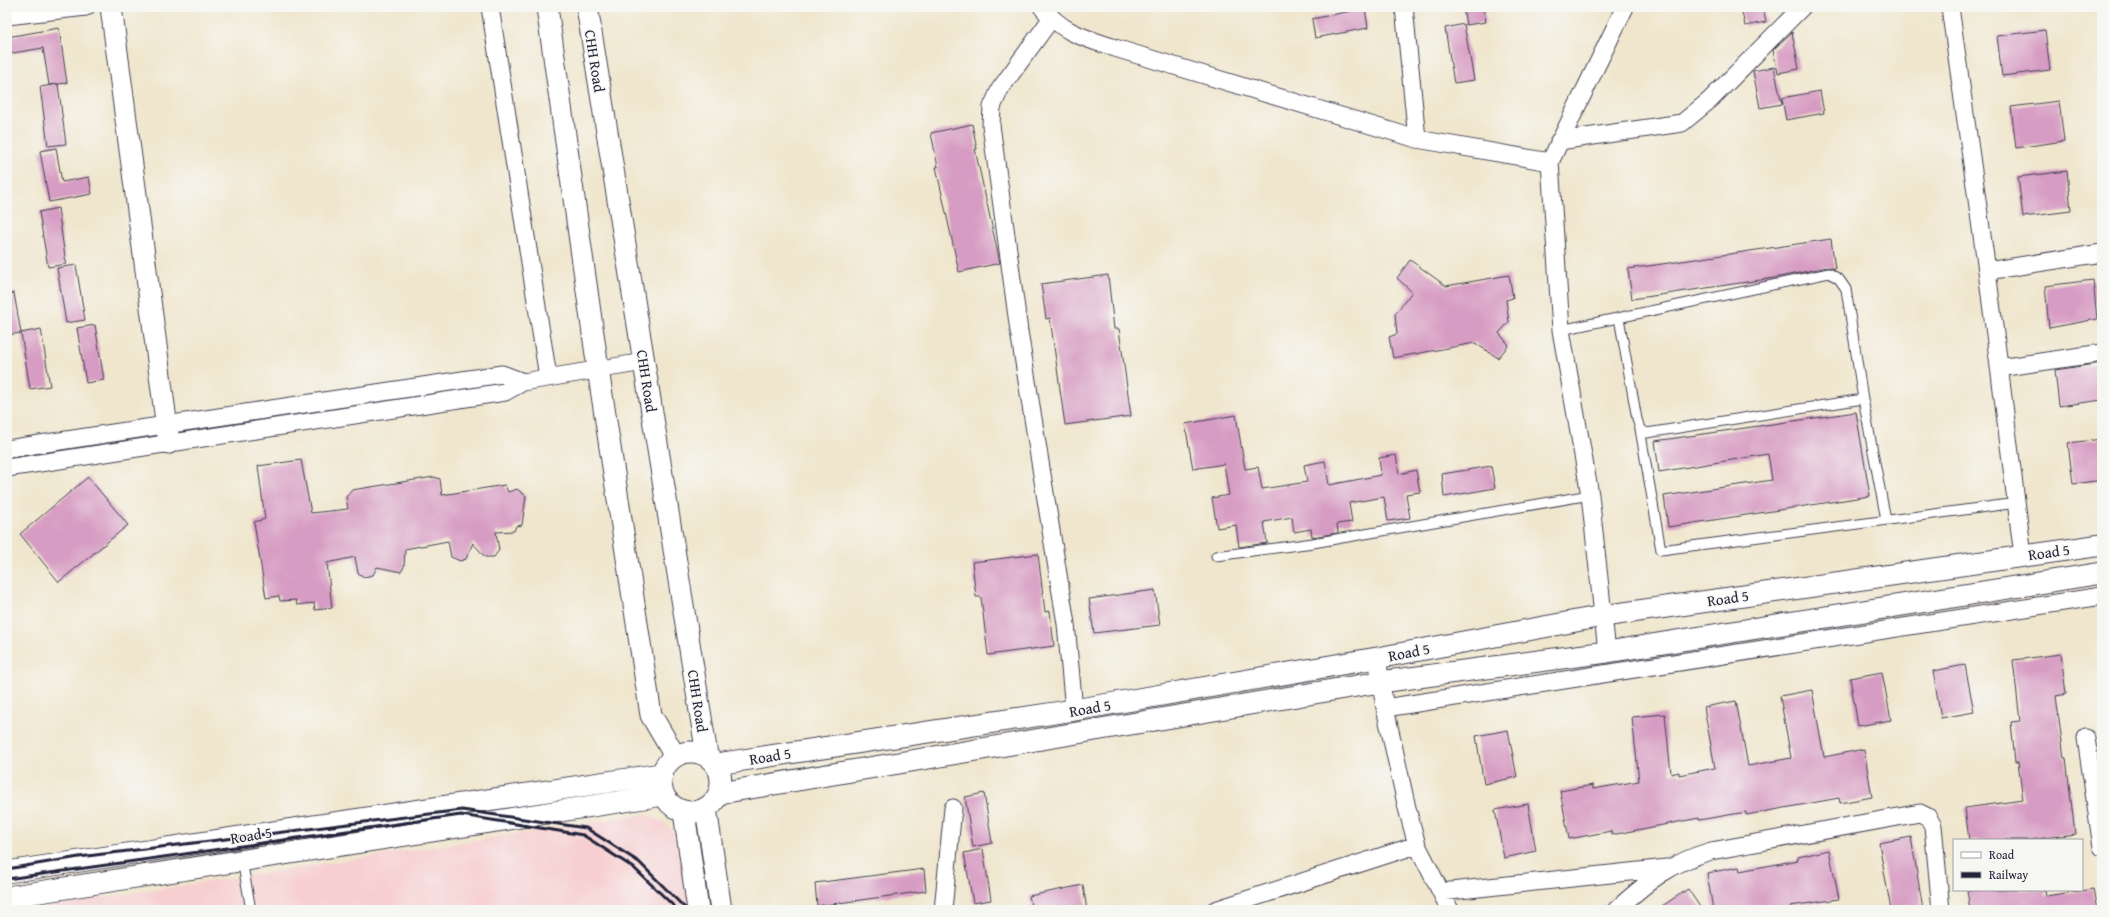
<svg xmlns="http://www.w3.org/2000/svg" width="2109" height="917" font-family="'Gentium Book Plus',serif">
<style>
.built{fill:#f7cfd1}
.building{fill:#d79cc3}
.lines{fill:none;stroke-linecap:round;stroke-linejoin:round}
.service-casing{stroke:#413f51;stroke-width:11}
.minor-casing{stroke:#413f51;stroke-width:19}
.tertiary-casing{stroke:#413f51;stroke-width:23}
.service{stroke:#fff;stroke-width:9}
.minor{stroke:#fff;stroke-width:17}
.tertiary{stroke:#fff;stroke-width:21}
.rail{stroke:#22223b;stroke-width:3}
.labels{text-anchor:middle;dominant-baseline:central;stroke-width:3;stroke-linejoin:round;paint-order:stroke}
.street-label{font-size:15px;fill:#22223b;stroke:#f6f6f2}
</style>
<rect width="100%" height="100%" fill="#f6f6f2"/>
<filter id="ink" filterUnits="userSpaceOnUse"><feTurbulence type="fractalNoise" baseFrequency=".025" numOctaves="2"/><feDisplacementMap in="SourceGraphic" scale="8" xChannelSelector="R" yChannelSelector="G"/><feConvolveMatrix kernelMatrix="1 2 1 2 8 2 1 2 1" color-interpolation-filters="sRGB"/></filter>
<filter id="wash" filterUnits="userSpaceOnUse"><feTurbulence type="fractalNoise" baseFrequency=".012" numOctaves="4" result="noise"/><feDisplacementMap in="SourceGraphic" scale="16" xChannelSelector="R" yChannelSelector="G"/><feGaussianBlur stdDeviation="0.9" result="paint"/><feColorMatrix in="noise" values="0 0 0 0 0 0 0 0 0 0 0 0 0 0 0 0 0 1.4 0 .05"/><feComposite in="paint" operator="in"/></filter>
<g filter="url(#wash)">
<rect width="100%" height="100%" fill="#f0e6cd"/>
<path class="built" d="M 645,814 L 663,822 L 676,834 L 689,854 L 696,910 L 24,910 Z"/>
<g id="blocks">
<path class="building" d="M 1463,7 L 1483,7 L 1486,22 L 1466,25 Z
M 1741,7 L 1763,7 L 1766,22 L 1745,26 Z
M 1365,8 L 1368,28 L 1315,38 L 1312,19 Z
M 1464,24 L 1474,80 L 1454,83 L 1445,28 Z
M 59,28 L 67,83 L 49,85 L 43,48 L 7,54 L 7,37 Z
M 2045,30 L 2050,70 L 2002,76 L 1997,36 Z
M 1792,32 L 1799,69 L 1778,73 L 1773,50 Z
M 1774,67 L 1782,104 L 1760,108 L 1753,71 Z
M 58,84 L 66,144 L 48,146 L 40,87 Z
M 1820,91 L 1824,113 L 1786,120 L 1782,98 Z
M 2059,101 L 2064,141 L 2016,148 L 2011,107 Z
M 972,124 L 977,149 L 975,149 L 1000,263 L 959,272 L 936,167 L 938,167 L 931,133 Z
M 56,148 L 62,182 L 89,177 L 92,194 L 49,202 L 40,151 Z
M 2067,171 L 2071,211 L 2023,217 L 2018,177 Z
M 58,208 L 66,264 L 48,267 L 39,212 Z
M 1831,239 L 1835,269 L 1828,267 L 1774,278 L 1632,299 L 1628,269 Z
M 1410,260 L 1446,286 L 1509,275 L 1513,298 L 1506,300 L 1509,322 L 1499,333 L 1509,345 L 1498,358 L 1475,343 L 1393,358 L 1389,337 L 1397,334 L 1395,314 L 1412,292 L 1397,278 Z
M 76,265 L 85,320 L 66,323 L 57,268 Z
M 1108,275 L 1114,329 L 1119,329 L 1131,416 L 1065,425 L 1050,318 L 1046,319 L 1041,284 Z
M 2093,280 L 2097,319 L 2049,328 L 2045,286 Z
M 14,293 L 21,333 L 7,335 L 7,294 Z
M 95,325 L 104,380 L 86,383 L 77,328 Z
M 41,329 L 50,386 L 30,389 L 21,333 Z
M 2102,363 L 2102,400 L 2059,406 L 2055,370 Z
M 1856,412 L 1870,496 L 1668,527 L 1664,496 L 1772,480 L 1768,454 L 1659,472 L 1655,441 Z
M 1236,415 L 1245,469 L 1258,467 L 1262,489 L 1307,482 L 1304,465 L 1325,461 L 1329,485 L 1381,475 L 1379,458 L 1396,455 L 1399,474 L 1416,470 L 1420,492 L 1406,494 L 1410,518 L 1388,521 L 1384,497 L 1349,503 L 1352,522 L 1337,524 L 1338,533 L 1312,537 L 1311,529 L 1294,532 L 1292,517 L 1264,522 L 1267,543 L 1239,547 L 1236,525 L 1217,528 L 1212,498 L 1229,495 L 1224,464 L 1193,469 L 1185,424 Z
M 2102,439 L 2102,480 L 2073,484 L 2068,443 Z
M 301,460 L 311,513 L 348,509 L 346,497 L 352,490 L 434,477 L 440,479 L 442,495 L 505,485 L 508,492 L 517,489 L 526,496 L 522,525 L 516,526 L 514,531 L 496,532 L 499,550 L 494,557 L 485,557 L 473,543 L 466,559 L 460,561 L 451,557 L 448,541 L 405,549 L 404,567 L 401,572 L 377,567 L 373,575 L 364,577 L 358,573 L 355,557 L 327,563 L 332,608 L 315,610 L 314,603 L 297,605 L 296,600 L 280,601 L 279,596 L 266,598 L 254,522 L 265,519 L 258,466 Z
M 1491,466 L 1495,488 L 1444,497 L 1442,474 Z
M 88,477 L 128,525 L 59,582 L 20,534 Z
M 1038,554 L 1045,612 L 1050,611 L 1054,646 L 988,655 L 981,597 L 976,597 L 972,562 Z
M 1155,590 L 1160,625 L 1094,633 L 1089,599 Z
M 2061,654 L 2066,694 L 2056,696 L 2064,758 L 2066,758 L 2075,834 L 2030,840 L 1969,840 L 1965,808 L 2023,800 L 2018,762 L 2015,762 L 2011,722 L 2020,721 L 2013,660 Z
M 1965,665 L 1974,712 L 1941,718 L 1933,671 Z
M 1882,672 L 1891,720 L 1858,726 L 1850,678 Z
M 1812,690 L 1824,757 L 1864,749 L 1872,797 L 1840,803 L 1839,798 L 1746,815 L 1746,812 L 1699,820 L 1699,818 L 1611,835 L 1611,831 L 1569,839 L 1560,791 L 1593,785 L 1593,789 L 1639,781 L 1632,717 L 1665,714 L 1671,774 L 1679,772 L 1679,775 L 1715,768 L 1704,707 L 1736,701 L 1748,766 L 1791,758 L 1780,696 Z
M 1508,730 L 1517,777 L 1484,784 L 1476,736 Z
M 984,793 L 992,843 L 973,847 L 965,797 Z
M 1528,804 L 1536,851 L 1504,858 L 1495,810 Z
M 1911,837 L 1923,910 L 1891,910 L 1879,843 Z
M 983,849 L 991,900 L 973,903 L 964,853 Z
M 1829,850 L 1839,899 L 1790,906 L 1791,910 L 1713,910 L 1707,873 L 1739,867 L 1740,871 L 1798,860 L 1798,857 Z
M 924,869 L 926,891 L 817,906 L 815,883 Z
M 1083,885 L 1087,910 L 1032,910 L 1029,896 Z
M 1688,889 L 1702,910 L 1656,910 Z
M 2093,889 L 2097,910 L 1970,910 L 1967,890 L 2045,890 L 2046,896 Z"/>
</g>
</g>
<g filter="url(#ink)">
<use href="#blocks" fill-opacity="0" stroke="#413f51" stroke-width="1"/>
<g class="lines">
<defs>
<path id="service" d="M 1619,318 L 1637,419 L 1640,429 L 1647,433 L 1863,399
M 1561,330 L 1829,273 L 1839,279 L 1846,289 L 1863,399 L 1886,520
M 1640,429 L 1661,550 L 2017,503
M 1216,556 L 1313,543 L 1590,495
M 242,860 L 251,910"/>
<path id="minor" d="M 490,7 L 548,377
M 1042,7 C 1062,33 1085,38 1115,48 L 1417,139 L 1550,162
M 1404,7 L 1417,139
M 1950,7 L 1987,271 L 2023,556
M 7,16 L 86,7
M 1051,19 L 1000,89 L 992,107 L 991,125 L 1019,331 L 1066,624 L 1074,710
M 1559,141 L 1682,123 L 1710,100 L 1802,7
M 1987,271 L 2102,253
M 1999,368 L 2102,353
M 7,449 L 502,374 L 523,382
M 7,468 L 505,392 L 523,382 L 644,362
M 1607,652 L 1590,495 L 1561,330 L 1550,162 L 1625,7
M 1377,658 L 1385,708 L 1407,808 L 1417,845 L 1450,910
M 1385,708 L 2102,596
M 2086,738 L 2102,847
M 1441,892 L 1667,868
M 943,910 L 953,808
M 1215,910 L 1417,845
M 1616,910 C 1647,882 1670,863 1711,851 L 1920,813 L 1928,817 L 1933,826 L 1941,910"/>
<path id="tertiary" d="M 111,7 L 169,443
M 547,7 L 598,369 L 651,715 L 675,756
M 587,7 L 707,755
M661 782a30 30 0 1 1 60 0a30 30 0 1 1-60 0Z
M 717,764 L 1074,710 L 1377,658 L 1603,616 L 2102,545
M 720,793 L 1380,682 L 1607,652 L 2102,573
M 706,808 L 721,910
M 684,812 L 698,910
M 7,872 L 661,774
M 7,897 L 663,795"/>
</defs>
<use href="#service" class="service-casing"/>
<use href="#minor" class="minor-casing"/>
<use href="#tertiary" class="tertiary-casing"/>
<use href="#service" class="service"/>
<use href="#minor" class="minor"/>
<use href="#tertiary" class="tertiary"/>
<path class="rail" d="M 7,869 L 79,857 L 462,810 L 586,828 L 639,862 L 687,910
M 7,879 L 461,815 L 583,835 L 634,868 L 678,910"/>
</g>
</g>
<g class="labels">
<g class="street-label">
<text transform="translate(595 61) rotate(81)">CHH Road</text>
<text transform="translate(647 381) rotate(81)">CHH Road</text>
<text transform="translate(2049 552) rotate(-8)">Road 5</text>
<text transform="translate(1728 598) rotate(-8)">Road 5</text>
<text transform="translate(1409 652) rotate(-11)">Road 5</text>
<text transform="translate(698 701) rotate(81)">CHH Road</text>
<text transform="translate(1090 708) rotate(-10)">Road 5</text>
<text transform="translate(770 756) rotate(-9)">Road 5</text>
<text transform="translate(251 835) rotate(-9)">Road 5</text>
</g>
</g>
<rect width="2109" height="917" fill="none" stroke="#f6f6f2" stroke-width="24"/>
<rect x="1953" y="839" width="130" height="52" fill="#f6f6f2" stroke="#a1a1a9"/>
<rect x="1961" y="852" width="20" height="6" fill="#ffffff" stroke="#a1a1a9"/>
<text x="1989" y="859" font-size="12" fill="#22223b">Road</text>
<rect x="1961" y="872" width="20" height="6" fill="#22223b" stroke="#a1a1a9"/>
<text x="1989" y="879" font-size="12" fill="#22223b">Railway</text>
</svg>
